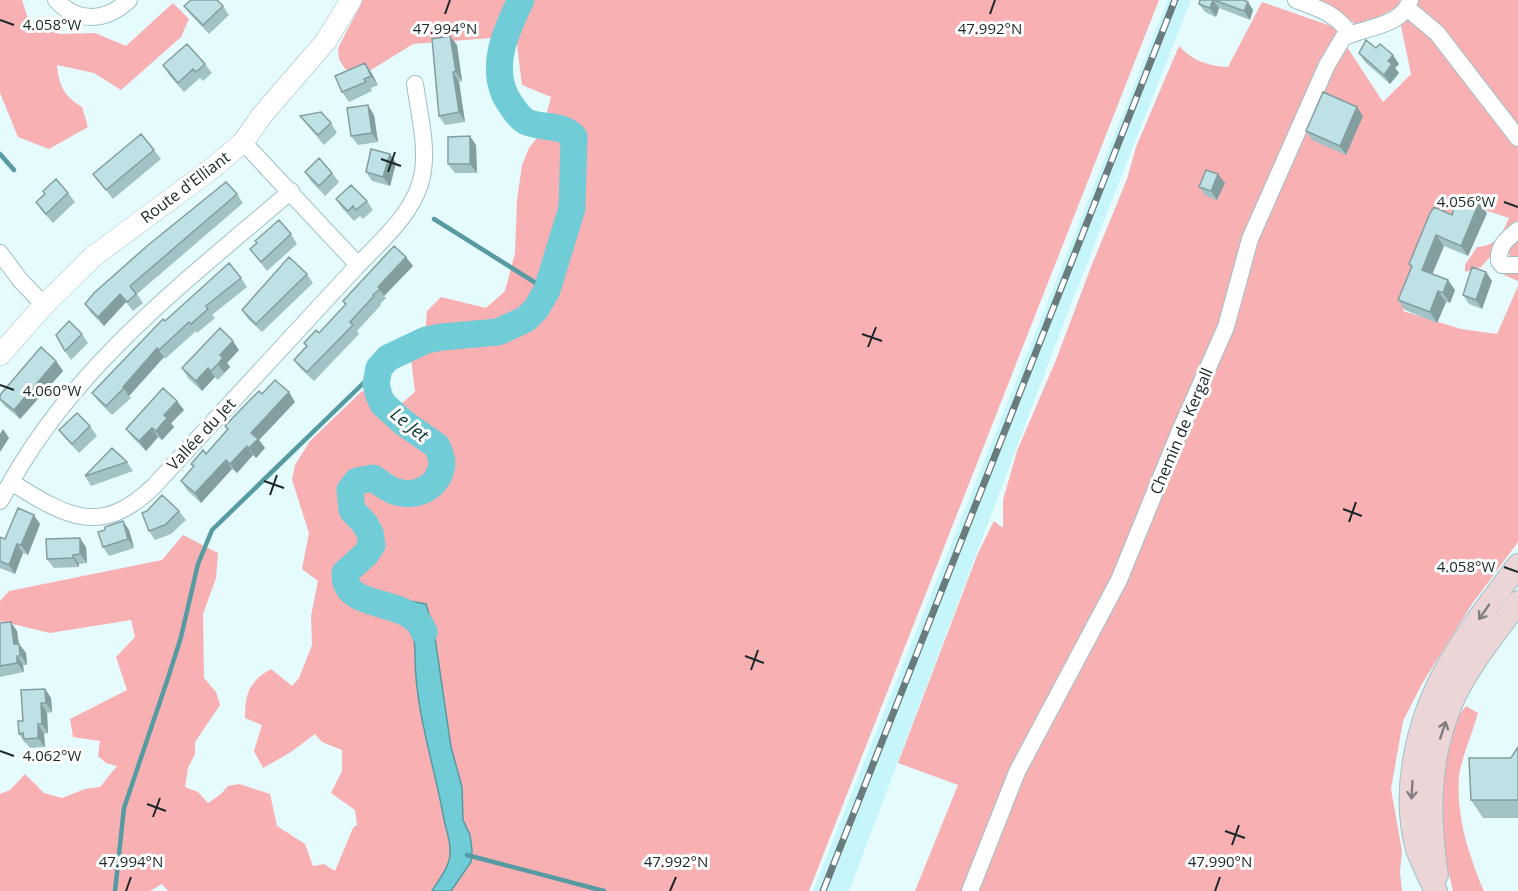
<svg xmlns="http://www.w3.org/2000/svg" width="1518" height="891" font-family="'Open Sans',sans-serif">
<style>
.built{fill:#c6f5fa}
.green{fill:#f9b0b2}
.water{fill:#70ccd6;stroke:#569ba2;stroke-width:1.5}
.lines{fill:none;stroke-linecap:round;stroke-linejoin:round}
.stream{stroke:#569ba2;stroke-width:4.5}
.river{stroke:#70ccd6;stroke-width:27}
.minor-casing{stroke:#9ec1c5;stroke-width:18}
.tertiary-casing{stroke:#9ec1c5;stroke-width:22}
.secondary-casing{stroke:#9ec1c5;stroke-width:24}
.minor{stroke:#fff;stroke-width:16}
.tertiary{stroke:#fff;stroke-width:21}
.secondary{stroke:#ecd5d6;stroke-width:22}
.rail-casing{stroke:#6a7b7d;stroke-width:7}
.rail{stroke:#fff;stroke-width:4.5;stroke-dasharray:14;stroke-linecap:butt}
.wall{fill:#a3c2c5}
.shaded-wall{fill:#849ea0}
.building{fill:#bde1e5;stroke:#849ea0;stroke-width:1.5}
.oneway{stroke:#837e80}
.ticks{fill:none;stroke:#1a282a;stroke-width:2}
.labels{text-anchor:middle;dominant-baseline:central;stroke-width:6;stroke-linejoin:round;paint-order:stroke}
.street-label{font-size:16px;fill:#1a282a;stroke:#fff}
.water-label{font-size:18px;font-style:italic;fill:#063539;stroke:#fff}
.ticks-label{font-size:15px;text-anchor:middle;fill:#1a282a;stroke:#fff;stroke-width:6;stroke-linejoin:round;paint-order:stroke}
</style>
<rect width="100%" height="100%" fill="#e5fbfd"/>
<path class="built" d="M 1168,0 L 1191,0 L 1067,314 L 849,891 L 813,891 Z"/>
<path class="green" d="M 0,0 L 22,0 L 29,22 L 60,34 L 95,33 L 126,46 L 173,3 L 189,19 L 181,37 L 121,90 L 94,73 L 57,65 C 59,86 64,96 82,107 L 88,127 L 49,149 L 18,137 L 0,93 Z
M 363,0 L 1159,0 L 809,891 L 168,891 L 162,884 L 150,891 L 0,891 L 0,794 L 10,790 L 25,774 L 44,793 L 62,798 L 85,789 L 100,787 L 117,766 L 106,763 L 98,756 L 100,741 L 73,737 L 70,719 L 127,690 L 116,657 L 135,637 L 131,620 L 50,633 L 0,621 L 0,601 L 9,591 L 162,560 L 183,535 L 218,553 L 216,578 L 203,614 L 204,678 L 216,692 L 220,705 L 195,742 L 195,754 L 188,768 L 185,787 L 198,792 L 208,803 L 221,794 L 228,786 L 239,784 L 270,794 L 277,826 L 305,844 L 313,866 L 324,864 L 335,871 L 353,828 L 357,825 L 355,810 L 331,793 L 342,771 L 342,750 L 322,742 L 315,734 L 291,752 L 263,768 L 254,751 L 262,725 L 245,718 C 245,694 249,681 271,669 L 292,686 L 299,678 L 312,645 L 311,616 L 318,581 L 302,569 L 309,533 L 292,480 L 295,465 L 310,441 L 362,391 L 401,404 L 415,392 L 411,359 L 423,356 L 427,311 L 441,297 L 486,308 L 505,291 L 515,253 L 517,200 L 522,165 L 529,148 L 542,131 L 551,97 L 522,85 L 517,45 L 491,38 L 413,44 L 366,73 L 345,69 L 339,59 L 338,48 Z
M 1318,0 L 1518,0 L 1518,281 L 1504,275 L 1510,254 L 1489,258 L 1481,267 L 1465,272 L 1465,265 L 1477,247 C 1497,246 1502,234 1509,218 L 1466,204 L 1461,216 L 1440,213 L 1403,311 L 1461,329 L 1497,334 L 1518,286 L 1518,542 L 1472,604 L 1423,682 L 1403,721 L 1391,789 L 1402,851 L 1400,872 L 1402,891 L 915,891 L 958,785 L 898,763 L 978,553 L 994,521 L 1003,528 L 1003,500 L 1017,451 L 1056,360 L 1091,267 L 1127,179 L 1136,147 L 1179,46 C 1193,61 1208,66 1228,67 L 1262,2 L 1334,27 L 1383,102 L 1411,74 L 1397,7 L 1359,27 L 1331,5 Z
M 1466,706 L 1478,713 C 1473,731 1461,759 1459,777 C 1456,816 1469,856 1484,891 L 1453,891 L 1444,852 L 1437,794 L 1445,756 L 1459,715 Z"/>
<path class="water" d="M 404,600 L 426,604 L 434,631 L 451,747 L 462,787 L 463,820 L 470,835 L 472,850 L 471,862 L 451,891 L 432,891 C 438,881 450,866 450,854 C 451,838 445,829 443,814 C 433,761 415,709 415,655 C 415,638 414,625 396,618 Z"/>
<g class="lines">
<path class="stream" d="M 0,154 L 14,170
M 434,219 L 547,290
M 467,855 L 604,891
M 115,891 L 124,808 L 168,678 L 181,637 L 198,564 L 212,530 L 379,368"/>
<path class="river" d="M 424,632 C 411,595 343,613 345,573 L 366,554 L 372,545 L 370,533 L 365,524 L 352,510 L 350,490 L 357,481 L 373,478 C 380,482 388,490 397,492 C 417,498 439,487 442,464 C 442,458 439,451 437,446 L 404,423 L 383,404 L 379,396 L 376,384 L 379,368 L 388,358 L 426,340 L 442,337 L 498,332 L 526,319 L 536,309 L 547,290 L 572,208 L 574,137 C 561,123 543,129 527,122 C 520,119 515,111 511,105 C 487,72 505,32 521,0"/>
<defs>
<path id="minor" d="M 56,0 C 78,24 107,21 129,0
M 1296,0 C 1317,8 1338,14 1350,35
M 1407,8 L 1437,33 L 1518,138
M 243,142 L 358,265 L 154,486 C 100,539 64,515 11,482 C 78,362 189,279 291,191
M 1518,230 C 1507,239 1498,245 1499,261 L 1502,265 L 1518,265
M 0,253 L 20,280 L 44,305
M 358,265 C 383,239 418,209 423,171 C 427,143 419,113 415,84
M 0,501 L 11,482
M 970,891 L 1017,772 L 1119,580 L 1179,433 L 1226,327 L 1250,239 L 1327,65 L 1343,38 C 1362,27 1403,27 1410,0"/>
<path id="tertiary" d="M 0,355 L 44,305 L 94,256 L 214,167 L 243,142 L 263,114 L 326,41 L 351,0"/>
<path id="secondary" d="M 1437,875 C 1428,816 1428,758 1452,702 C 1468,666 1495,634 1518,602
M 1436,891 C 1429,877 1422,863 1417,849 C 1401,791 1417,723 1445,671 C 1465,634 1493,599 1518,565"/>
</defs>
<use href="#minor" class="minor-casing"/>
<use href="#tertiary" class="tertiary-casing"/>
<use href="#secondary" class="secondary-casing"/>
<use href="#minor" class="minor"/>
<use href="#tertiary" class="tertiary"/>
<use href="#secondary" class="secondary"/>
<defs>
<path id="rail" d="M 823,891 L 1175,0"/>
</defs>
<use href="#rail" class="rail-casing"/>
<use href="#rail" class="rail"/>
</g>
<path class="wall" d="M 1199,0 L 1244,0 L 1253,10 L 1250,20 L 1219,8 L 1216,17 L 1205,12 L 1199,4 L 1200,1 Z
M 184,6 L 223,6 L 229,15 L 209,34 L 191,15 Z
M 457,45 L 462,81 L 459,82 L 465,122 L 445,125 L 439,116 Z
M 1376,48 L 1399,64 L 1395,68 L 1399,73 L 1390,84 L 1365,62 L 1359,53 Z
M 365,63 L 371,72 L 378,85 L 371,88 L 372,91 L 349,102 L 342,92 Z
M 205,64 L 212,73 L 203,81 L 200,78 L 184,92 L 169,75 L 163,65 Z
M 374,115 L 378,142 L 358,145 L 351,136 Z
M 300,116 L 331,123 L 337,133 L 324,145 L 307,125 Z
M 1363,116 L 1346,155 L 1312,140 L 1306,131 Z
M 476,145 L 477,173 L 455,173 L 448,164 Z
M 154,150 L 161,159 L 113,199 L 93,174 Z
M 390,154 L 396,163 L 390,186 L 372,181 L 366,172 Z
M 305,172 L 332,173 L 339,182 L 325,196 L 311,181 Z
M 1225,183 L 1217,200 L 1206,196 L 1199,187 Z
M 43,191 L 68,193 L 75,202 L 53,223 L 42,211 L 36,202 L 45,194 Z
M 237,194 L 243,203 L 137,294 L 143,303 L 133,311 L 126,302 L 104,326 L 91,313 L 85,304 Z
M 336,199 L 367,201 L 373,210 L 363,219 L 360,216 L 354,221 L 342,208 Z
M 1487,213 L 1468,256 L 1444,246 L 1432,274 L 1455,290 L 1450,303 L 1446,302 L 1437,323 L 1405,310 L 1398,300 L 1411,268 L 1409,264 L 1452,215 Z
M 291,234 L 297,244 L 267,271 L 250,249 Z
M 406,257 L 413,266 L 384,296 L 386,298 L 380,304 L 381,305 L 357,331 L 359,334 L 314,381 L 301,369 L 294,360 L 306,346 L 304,343 L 319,333 L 345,305 L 343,301 Z
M 1486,272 L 1492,281 L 1482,309 L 1469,304 L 1463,295 Z
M 307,274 L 313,283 L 262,332 L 248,319 L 242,310 Z
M 241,278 L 247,287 L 212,315 L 215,318 L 197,333 L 196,331 L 165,359 L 164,357 L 129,396 L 131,398 L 112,415 L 99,402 L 92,393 L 165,321 Z
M 82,334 L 88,343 L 71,360 L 65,351 Z
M 239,350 L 227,363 L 230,367 L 218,380 L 215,377 L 202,391 L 188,378 L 182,368 Z
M 56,361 L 63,371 L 20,419 L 5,406 L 0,400 L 0,395 Z
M 262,394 L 295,402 L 259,440 L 265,448 L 256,458 L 253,455 L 237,473 L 232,469 L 201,503 L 187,490 L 181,481 L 193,467 L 191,464 L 206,454 L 228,430 L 225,426 Z
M 184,410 L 171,423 L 174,427 L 162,440 L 158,437 L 146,451 L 133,438 L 126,429 Z
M 90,426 L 97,436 L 79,453 L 66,439 L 59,430 Z
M 127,462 L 133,471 L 91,486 L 85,476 Z
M 147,511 L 179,511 L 186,520 L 171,534 L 155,540 L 149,531 Z
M 123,521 L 129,530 L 134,548 L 109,556 L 103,547 Z
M 40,524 L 28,555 L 23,553 L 15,574 L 0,568 L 0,537 L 5,539 Z
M 86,547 L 87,563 L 79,564 L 79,567 L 54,568 L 47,559 Z
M 0,623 L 17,631 L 19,644 L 26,653 L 27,665 L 23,665 L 24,672 L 0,677 Z
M 45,689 L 51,698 L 52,712 L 47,713 L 48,733 L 44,734 L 45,747 L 30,748 L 26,743 L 25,743 L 19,734 L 23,721 Z
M 1518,747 L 1518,818 L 1483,818 L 1471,800 L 1511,758 Z"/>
<path class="shaded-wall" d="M 1213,0 L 1219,8 L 1216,17 L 1210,8 Z
M 1248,2 L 1253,10 L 1250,20 L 1244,11 Z
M 450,36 L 457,45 L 462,81 L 456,72 Z
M 1393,55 L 1399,64 L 1395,68 L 1399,73 L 1390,84 L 1384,75 L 1388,61 Z
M 365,63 L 371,72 L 378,85 L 371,76 Z
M 453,72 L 459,82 L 465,122 L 459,112 Z
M 368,105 L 374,115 L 378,142 L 372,133 Z
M 1357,107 L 1363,116 L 1346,155 L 1340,146 Z
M 470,136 L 476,145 L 477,173 L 470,164 Z
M 390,154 L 396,163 L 390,186 L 383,177 Z
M 1218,174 L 1225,183 L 1217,200 L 1211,191 Z
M 1479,203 L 1487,213 L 1468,256 L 1461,246 Z
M 1436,235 L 1444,246 L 1430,280 L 1422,270 Z
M 406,257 L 413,266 L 384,296 L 378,287 Z
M 1486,272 L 1492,281 L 1482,309 L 1476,300 Z
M 1448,280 L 1455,290 L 1450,303 L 1443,293 Z
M 1438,291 L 1446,302 L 1437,323 L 1430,312 Z
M 120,294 L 126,302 L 104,326 L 98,317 Z
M 233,341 L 239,350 L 227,363 L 230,367 L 224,373 L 218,364 L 220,355 Z
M 157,348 L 164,357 L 129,396 L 123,387 Z
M 56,361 L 63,371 L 20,419 L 14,410 Z
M 208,368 L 215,377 L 202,391 L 196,381 Z
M 289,392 L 295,402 L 259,440 L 265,448 L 256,458 L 249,448 L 251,433 Z
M 177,401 L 184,410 L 171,423 L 174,427 L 162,440 L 156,431 L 164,415 Z
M 152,428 L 158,437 L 146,451 L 139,441 Z
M 3,429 L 9,438 L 0,452 L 0,434 Z
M 247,446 L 253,455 L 237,473 L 230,464 Z
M 226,460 L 232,469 L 201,503 L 195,493 Z
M 34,515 L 40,524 L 28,555 L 21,545 Z
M 123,521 L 129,530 L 134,548 L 128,539 Z
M 80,538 L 86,547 L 87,563 L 80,554 Z
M 17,544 L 23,553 L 15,574 L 9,565 Z
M 73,555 L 79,564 L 79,567 L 73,558 Z
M 11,622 L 17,631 L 19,646 L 19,644 L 26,653 L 27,665 L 14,644 Z
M 17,656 L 23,665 L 24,672 L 17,663 Z
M 45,689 L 51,698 L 52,712 L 46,703 Z
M 41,703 L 47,713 L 48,733 L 42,724 Z
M 38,724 L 44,734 L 45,747 L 38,738 Z"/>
<path class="building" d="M 191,0 L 217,0 L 223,6 L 203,25 L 184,6 Z
M 1200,0 L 1213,0 L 1210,8 L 1199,4 Z
M 1214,0 L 1244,0 L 1248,2 L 1244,11 Z
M 450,36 L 456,72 L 453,72 L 459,112 L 439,116 L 432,39 Z
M 1366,40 L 1376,48 L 1380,44 L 1393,55 L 1388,61 L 1392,64 L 1384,75 L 1359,53 Z
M 187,44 L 205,64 L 196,72 L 193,69 L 178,83 L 163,65 Z
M 365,63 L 371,76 L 364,79 L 366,82 L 342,92 L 335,76 Z
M 1323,92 L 1357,107 L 1340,146 L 1306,131 Z
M 368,105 L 372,133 L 351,136 L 347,108 Z
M 321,112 L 331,123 L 318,135 L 300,116 Z
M 141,134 L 154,150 L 106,190 L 93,174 Z
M 470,136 L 470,164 L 448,164 L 448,137 Z
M 371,149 L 390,154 L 383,177 L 366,172 Z
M 319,158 L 332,173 L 319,186 L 305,172 Z
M 1206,170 L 1218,174 L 1211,191 L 1199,187 Z
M 56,179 L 68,193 L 46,214 L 36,202 L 45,194 L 43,191 Z
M 226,182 L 237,194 L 130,286 L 136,294 L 127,302 L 120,294 L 98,317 L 85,304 L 94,293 L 147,246 Z
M 351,185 L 367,201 L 356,210 L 353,206 L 348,211 L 336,199 Z
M 1458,196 L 1479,203 L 1461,246 L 1436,235 L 1422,270 L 1448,280 L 1443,293 L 1438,291 L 1430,312 L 1398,300 L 1412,266 L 1409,264 L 1430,213 L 1434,207 L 1452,215 Z
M 279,220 L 291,234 L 261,262 L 250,249 L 257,243 L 255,241 Z
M 394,246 L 406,257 L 378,287 L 380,289 L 373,295 L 374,296 L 350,322 L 353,325 L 307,372 L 294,360 L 307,346 L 304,343 L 316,330 L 319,333 L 346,304 L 343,301 Z
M 289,257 L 307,274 L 256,324 L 242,310 Z
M 229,263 L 241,278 L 206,306 L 208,309 L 191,324 L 189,322 L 159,350 L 157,348 L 123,387 L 124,388 L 106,406 L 92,393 L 163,319 L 165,321 Z
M 1472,267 L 1486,272 L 1476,300 L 1463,295 Z
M 69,321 L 82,334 L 65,351 L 56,335 Z
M 220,328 L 233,341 L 220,355 L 223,358 L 218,364 L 211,371 L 208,368 L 196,381 L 182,368 Z
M 41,347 L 56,361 L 14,410 L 0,399 L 0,395 Z
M 275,380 L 289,392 L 251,433 L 258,439 L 249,448 L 247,446 L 230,464 L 226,460 L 195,493 L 181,481 L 194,466 L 191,464 L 203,450 L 206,454 L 228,429 L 225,426 L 247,403 L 259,391 L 262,394 Z
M 163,388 L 177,401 L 164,415 L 167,418 L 156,431 L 152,428 L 139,441 L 126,429 Z
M 77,413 L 90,426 L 72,444 L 59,430 Z
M 112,448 L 127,462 L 85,476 Z
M 162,495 L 179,511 L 165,525 L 149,531 L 142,513 L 147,511 Z
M 18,508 L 34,515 L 21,545 L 17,544 L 9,565 L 0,561 L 0,537 L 5,539 Z
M 123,521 L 128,539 L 103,547 L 98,532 L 105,530 L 105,527 Z
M 80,538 L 80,554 L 73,555 L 73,558 L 47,559 L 46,539 Z
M 11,622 L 14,644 L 19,644 L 20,656 L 17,656 L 17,663 L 0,666 L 0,623 Z
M 45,689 L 46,703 L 41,703 L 42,724 L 38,724 L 38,738 L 24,739 L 23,733 L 19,734 L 18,721 L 23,721 L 21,690 Z
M 1518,747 L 1518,800 L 1471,800 L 1469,758 L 1511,758 Z"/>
<defs><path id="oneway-shaft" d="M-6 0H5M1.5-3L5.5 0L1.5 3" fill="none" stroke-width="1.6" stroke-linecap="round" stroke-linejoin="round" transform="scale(1.5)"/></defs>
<g class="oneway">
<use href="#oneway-shaft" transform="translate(1484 612) rotate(125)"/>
<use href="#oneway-shaft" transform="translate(1443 730) rotate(-72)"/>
<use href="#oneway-shaft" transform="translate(1412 790) rotate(93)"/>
</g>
<path class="ticks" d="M 445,14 L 450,0M 990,14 L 995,0M 0,20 L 14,25M 381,159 L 401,166M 388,172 L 395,152M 1504,202 L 1518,207M 862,334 L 882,341M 868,347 L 876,327M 0,385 L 14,390M 264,481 L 284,488M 270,495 L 277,475M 1343,509 L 1362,516M 1349,522 L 1356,502M 1504,567 L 1518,572M 745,656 L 764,663M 751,670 L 758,650M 0,751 L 14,756M 147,804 L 166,811M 153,817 L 160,798M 1225,831 L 1245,838M 1232,845 L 1239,825M 126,891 L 131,877M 670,891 L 676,877M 1215,891 L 1220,877"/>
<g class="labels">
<g class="street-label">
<text transform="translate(185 187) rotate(-37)">Route d'Elliant</text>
<text transform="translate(1181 431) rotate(-67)">Chemin de Kergall</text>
<text transform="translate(201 434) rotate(-47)">Vallée du Jet</text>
</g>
<g class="water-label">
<text transform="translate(410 424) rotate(39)">Le Jet</text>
</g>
</g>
<g class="ticks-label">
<text x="52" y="30">4.058°W</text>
<text x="445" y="34">47.994°N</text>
<text x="990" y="34">47.992°N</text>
<text x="1466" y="207">4.056°W</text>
<text x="52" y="396">4.060°W</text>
<text x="1466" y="572">4.058°W</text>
<text x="52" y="761">4.062°W</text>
<text x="131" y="867">47.994°N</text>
<text x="676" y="867">47.992°N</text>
<text x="1220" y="867">47.990°N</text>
</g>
</svg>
